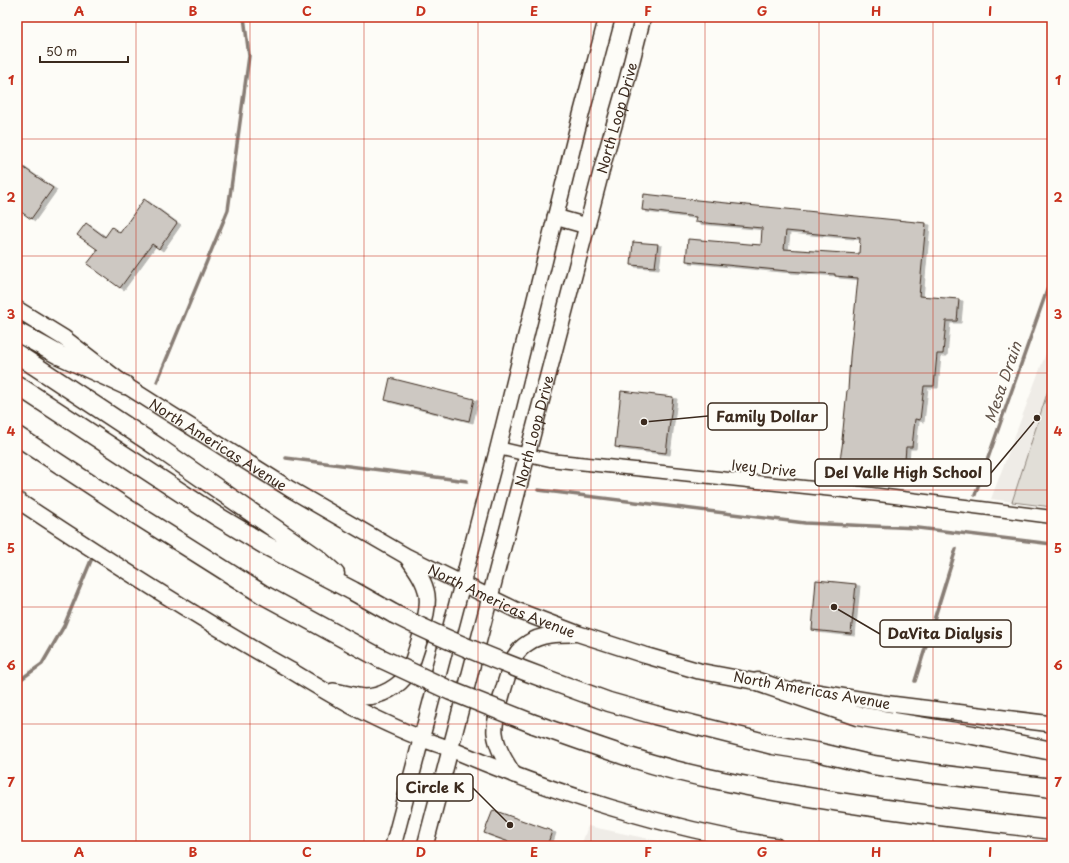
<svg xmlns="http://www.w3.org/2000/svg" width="1069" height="863" font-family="'Playpen Sans',sans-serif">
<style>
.built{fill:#efece7}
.green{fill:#e1ded7;stroke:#8e847a}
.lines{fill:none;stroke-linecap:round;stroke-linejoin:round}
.stream{stroke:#887d74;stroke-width:3.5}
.building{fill:#cdc8c2;stroke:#3b2a1e;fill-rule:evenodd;filter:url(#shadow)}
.minor-casing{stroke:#3b2a1e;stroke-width:15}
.major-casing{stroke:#3b2a1e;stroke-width:18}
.highway-casing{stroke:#3b2a1e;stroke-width:21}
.minor{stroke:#fdfcf7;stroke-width:12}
.major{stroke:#fdfcf7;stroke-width:15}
.highway{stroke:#fdfcf7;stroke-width:18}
.highway-bridge-casing{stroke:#3b2a1e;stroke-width:21;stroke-linecap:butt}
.highway-bridge{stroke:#fdfcf7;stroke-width:18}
.grid{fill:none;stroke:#c8321e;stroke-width:1;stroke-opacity:0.55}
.labels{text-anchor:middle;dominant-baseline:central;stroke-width:4;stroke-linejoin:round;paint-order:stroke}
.street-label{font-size:14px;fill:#3b2a1e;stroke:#fdfcf7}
.water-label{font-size:15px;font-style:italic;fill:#615349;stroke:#fdfcf7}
.leader{fill:none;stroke:#3b2a1e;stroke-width:1.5}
.callout-dot{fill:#3b2a1e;stroke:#fdfcf7;stroke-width:1.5}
.callout{fill:#fdfcf7;stroke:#3b2a1e;stroke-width:1.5}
.callout-label{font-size:15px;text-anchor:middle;font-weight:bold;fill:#3b2a1e}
.neatline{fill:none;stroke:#c8321e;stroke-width:1.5}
.grid-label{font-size:13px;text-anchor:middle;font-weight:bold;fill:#c8321e}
</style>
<defs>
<filter id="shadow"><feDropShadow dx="4" dy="2" stdDeviation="0" flood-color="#0004"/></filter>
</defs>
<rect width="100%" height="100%" fill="#fdfcf7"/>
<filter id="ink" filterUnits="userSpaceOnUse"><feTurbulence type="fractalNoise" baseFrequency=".025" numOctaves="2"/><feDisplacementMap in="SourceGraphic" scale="8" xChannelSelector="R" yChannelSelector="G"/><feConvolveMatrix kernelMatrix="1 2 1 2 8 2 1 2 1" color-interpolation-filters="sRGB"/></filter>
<g filter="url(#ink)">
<path class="built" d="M 1052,337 L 1052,507 L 991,499 Z
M 588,826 L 682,846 L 581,846 Z"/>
<path class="green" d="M 1052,378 L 1052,507 L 1012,502 Z"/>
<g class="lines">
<path class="stream" d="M 157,382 L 228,210 L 249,56 L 244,17
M 286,458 L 467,481
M 538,490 L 805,523 L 918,528 L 1052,544
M 975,495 L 1052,276
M 915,681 L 956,549
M 17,682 L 42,664 L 64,626 L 92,558"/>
</g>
<path class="building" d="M 17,163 L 53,188 L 31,219 L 17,209 Z
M 644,194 L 697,200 L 926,223 L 919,296 L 959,299 L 957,321 L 946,321 L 943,354 L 937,354 L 934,386 L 924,386 L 920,420 L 915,419 L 912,447 L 906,447 L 904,474 L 871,471 L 871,472 L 839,467 L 843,440 L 842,440 L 847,390 L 848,390 L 850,357 L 858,278 L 835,276 L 835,274 L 787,271 L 686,261 L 688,239 L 761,245 L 762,228 L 695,222 L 696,217 L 642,210 ZM 786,231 L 860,238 L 859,254 L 784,249 Z
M 144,199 L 177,223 L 159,249 L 152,244 L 120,288 L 87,264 L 98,250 L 77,235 L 86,223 L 105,237 L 112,227 L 120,233 Z
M 633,242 L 658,244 L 655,267 L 631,265 Z
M 390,378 L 474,399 L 469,421 L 385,400 Z
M 621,391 L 673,397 L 666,453 L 615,447 Z
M 816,580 L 856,584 L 851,634 L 812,630 Z
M 493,810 L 552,831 L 547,846 L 520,846 L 484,833 Z"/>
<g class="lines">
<defs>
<path id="minor" d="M 498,448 L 550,460 L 871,494 L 1052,517"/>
<g id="major">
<path d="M 555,217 L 587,226"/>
<path id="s1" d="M 17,309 L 64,338 L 125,385 L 169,413 L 290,489 L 406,556 L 516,610 L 579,634 L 644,655 L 699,671 L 768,684"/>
<path d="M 17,500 C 106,559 196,617 290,670 C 313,684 336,698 359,710 C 379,720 400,730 421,738 C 431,743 442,745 453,750 C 553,793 668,829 776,846"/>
<path d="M 798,689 L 882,703 L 1052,724"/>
<path d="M 333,691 C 343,692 353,696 364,697 C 381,697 399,687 409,672 C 415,653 430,614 427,595 C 425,581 415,568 407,557"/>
<path d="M 514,775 C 506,762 497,749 495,733 C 493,720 509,669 515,656 C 518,651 523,646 528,643 C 541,634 558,634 572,634"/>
<path d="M 393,846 L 498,448 L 577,130 L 607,17"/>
<path id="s2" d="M 425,846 L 605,157 L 627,80 L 643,17"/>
</g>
<path id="highway" d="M 17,332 L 59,355 L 125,385
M 17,354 L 159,448 L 317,558 L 335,574
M 17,385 L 215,515 L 265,545 L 353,591 L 394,614
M 17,436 L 137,515 L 262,594 L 380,658
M 549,680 L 609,702 L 655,715 L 773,745 L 817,752 L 873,765 L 928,773 L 1052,788
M 758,682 L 857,716 L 973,735 L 1052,751
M 534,724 C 593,745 652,767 713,779 C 825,803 939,816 1052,830"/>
</defs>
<use href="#minor" class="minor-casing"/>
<use href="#major" class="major-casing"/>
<use href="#highway" class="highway-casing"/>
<use href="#minor" class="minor"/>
<use href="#major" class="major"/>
<use href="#highway" class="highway"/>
<defs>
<path id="highway-bridge" d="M 394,614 C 445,640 495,660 549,680
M 380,658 L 451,691 L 534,724"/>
</defs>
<use href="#highway-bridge" class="highway-bridge-casing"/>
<use href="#highway-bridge" class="highway-bridge"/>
</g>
</g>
<path class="grid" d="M 136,17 L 136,846M 250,17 L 250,846M 364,17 L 364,846M 478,17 L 478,846M 591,17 L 591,846M 705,17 L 705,846M 819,17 L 819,846M 933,17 L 933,846M 17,139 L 1052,139M 17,256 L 1052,256M 17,373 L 1052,373M 17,490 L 1052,490M 17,607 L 1052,607M 17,724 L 1052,724"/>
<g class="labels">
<g class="street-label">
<text stroke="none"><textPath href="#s2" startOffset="753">North Loop Drive</textPath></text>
<text stroke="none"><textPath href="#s2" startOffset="429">North Loop Drive</textPath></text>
<text stroke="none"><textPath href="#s1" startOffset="243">North Americas Avenue</textPath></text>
<text transform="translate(764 468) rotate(6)">Ivey Drive</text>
<text stroke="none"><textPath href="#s1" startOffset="567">North Americas Avenue</textPath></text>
<text transform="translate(812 690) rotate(10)">North Americas Avenue</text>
</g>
<g class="water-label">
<text transform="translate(1002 382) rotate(-71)">Mesa Drain</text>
</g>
</g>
<path class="leader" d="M644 422L708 416M1037 418L991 473M834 607L880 634M510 825L473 788"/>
<g class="callout-dot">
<circle cx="644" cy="422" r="4"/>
<circle cx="1037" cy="418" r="4"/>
<circle cx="834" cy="607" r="4"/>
<circle cx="510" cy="825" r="4"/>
</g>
<g class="callout">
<rect x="708" y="403" width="119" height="27" rx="4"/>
<rect x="815" y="459" width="176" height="27" rx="4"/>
<rect x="880" y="620" width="131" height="27" rx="4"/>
<rect x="397" y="774" width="76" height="27" rx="4"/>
</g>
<g class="callout-label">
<text x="767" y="422">Family Dollar</text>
<text x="903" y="478">Del Valle High School</text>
<text x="945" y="639">DaVita Dialysis</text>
<text x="435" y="793">Circle K</text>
</g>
<rect width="1069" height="863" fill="none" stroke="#fdfcf7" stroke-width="44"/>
<path d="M40 56v6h88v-6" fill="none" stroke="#3b2a1e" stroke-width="2"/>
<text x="46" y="56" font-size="12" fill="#3b2a1e" stroke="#fdfcf7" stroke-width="3" paint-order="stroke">50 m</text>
<rect x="22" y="22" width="1025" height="819" class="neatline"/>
<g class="grid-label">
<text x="79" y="16">A</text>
<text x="193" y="16">B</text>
<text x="307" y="16">C</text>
<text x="421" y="16">D</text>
<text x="534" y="16">E</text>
<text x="648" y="16">F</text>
<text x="762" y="16">G</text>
<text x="876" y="16">H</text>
<text x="990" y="16">I</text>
<text x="11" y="85">1</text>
<text x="1058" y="85">1</text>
<text x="11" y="202">2</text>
<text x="1058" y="202">2</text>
<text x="11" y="319">3</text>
<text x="1058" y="319">3</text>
<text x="11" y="436">4</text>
<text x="1058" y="436">4</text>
<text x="11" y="553">5</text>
<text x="1058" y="553">5</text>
<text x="11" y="670">6</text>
<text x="1058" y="670">6</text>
<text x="11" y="787">7</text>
<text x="1058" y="787">7</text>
<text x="79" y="857">A</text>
<text x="193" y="857">B</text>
<text x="307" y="857">C</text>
<text x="421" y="857">D</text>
<text x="534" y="857">E</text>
<text x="648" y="857">F</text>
<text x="762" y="857">G</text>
<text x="876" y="857">H</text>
<text x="990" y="857">I</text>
</g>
</svg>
